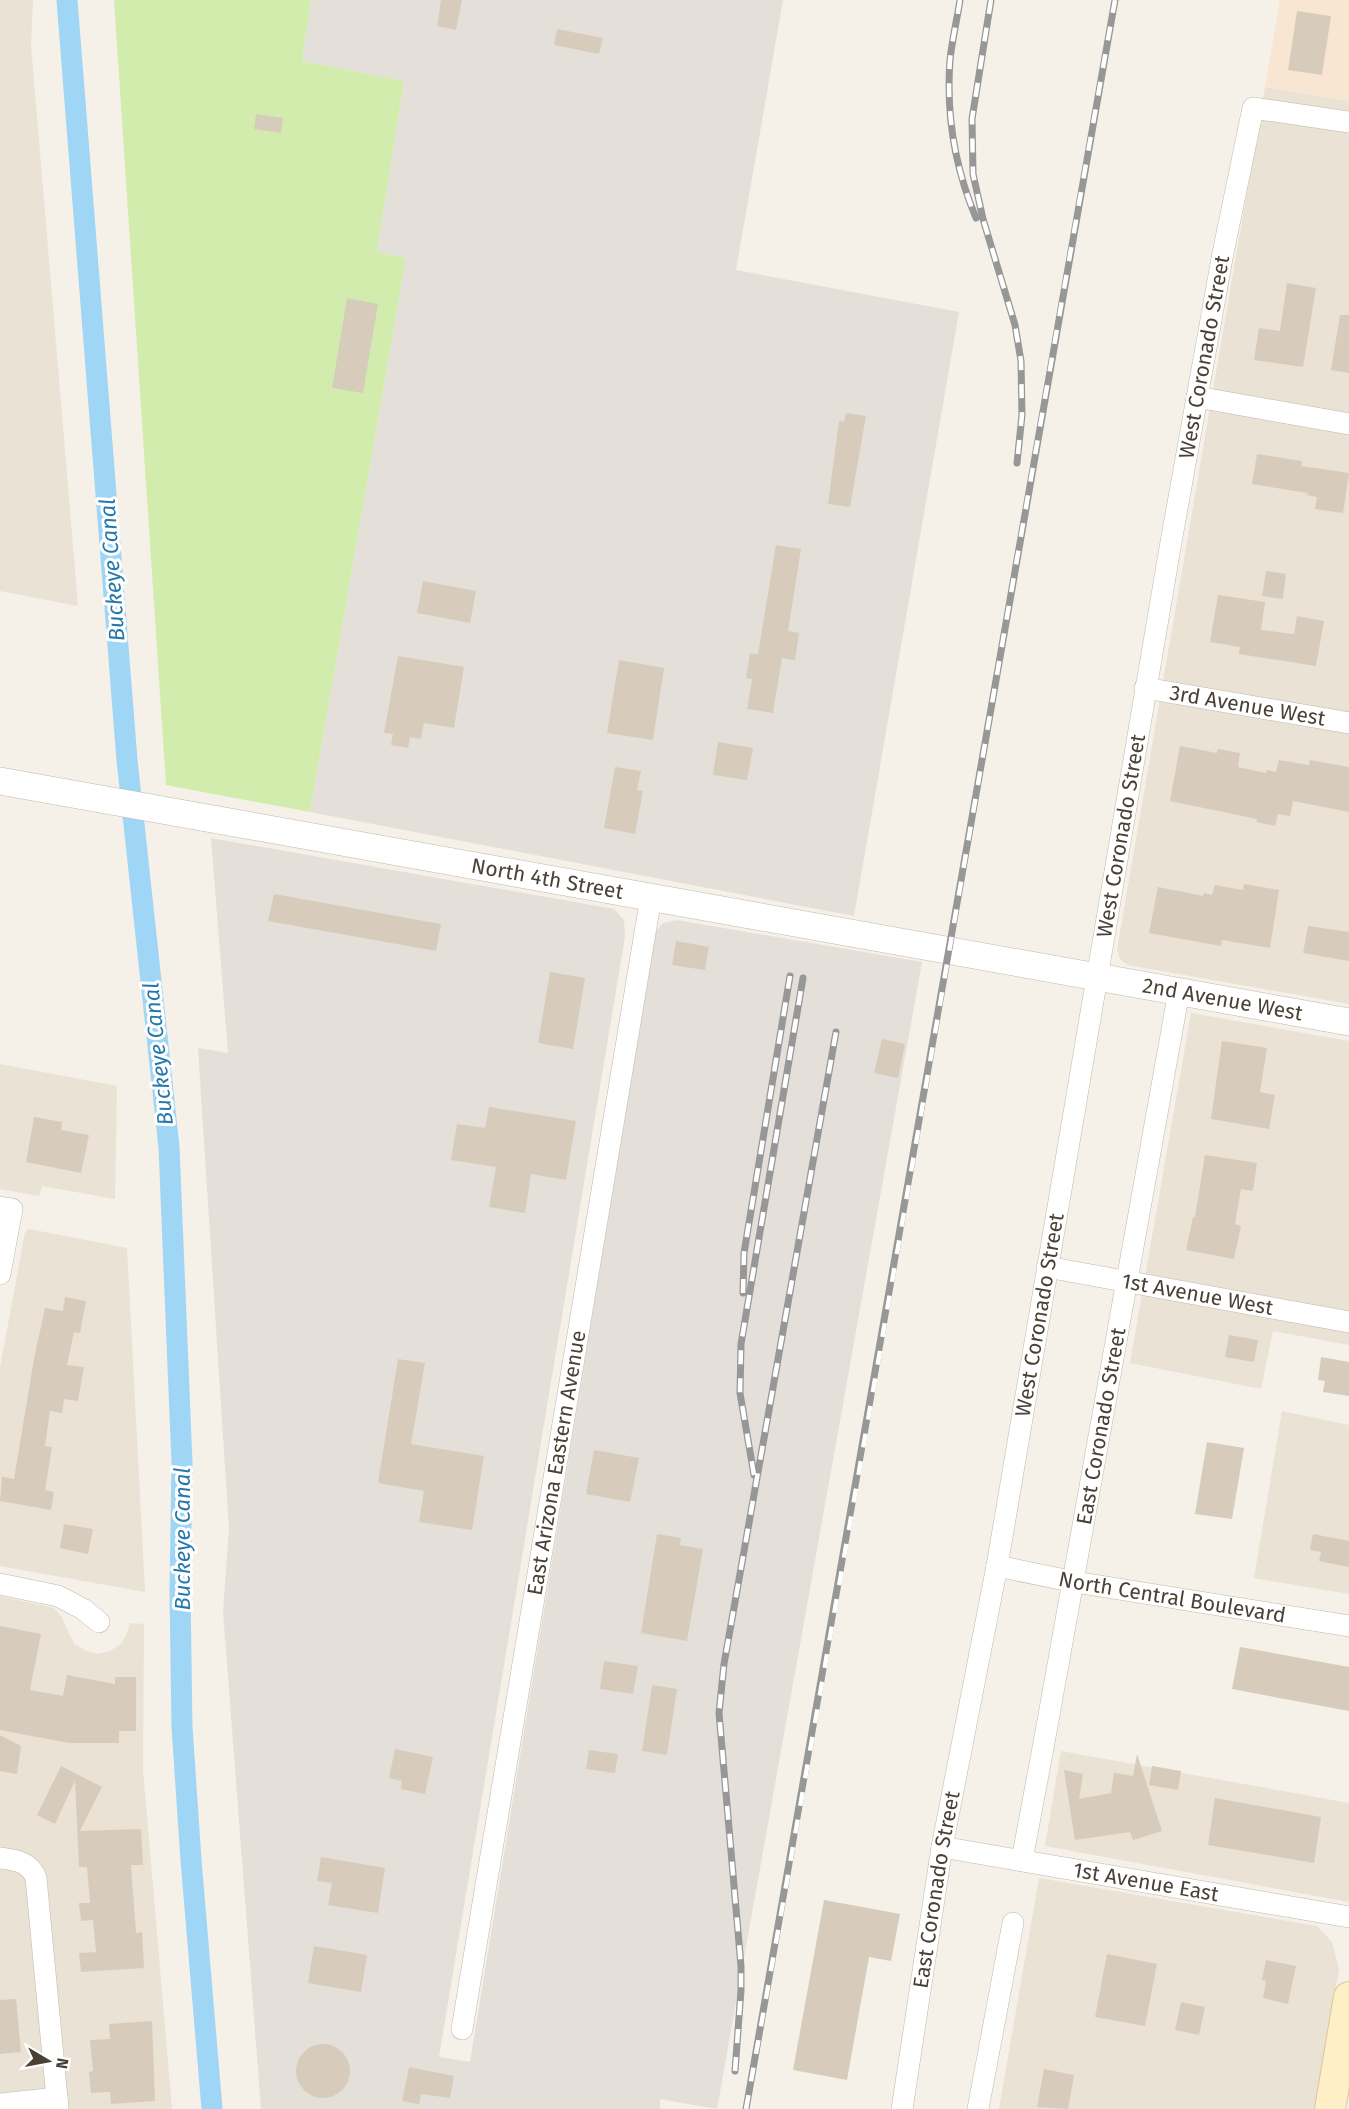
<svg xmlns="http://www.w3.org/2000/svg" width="1349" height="2109" font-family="'Fira Sans',sans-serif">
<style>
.residential{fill:#e9e2d5}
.commercial{fill:#f8e6d2}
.industrial{fill:#e4dfd9}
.green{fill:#d2ecae}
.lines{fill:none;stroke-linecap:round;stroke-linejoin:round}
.canal{stroke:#a0d6f5;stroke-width:21}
.building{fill:#d7ccbc}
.minor-casing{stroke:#c1b8a9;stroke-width:22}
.tertiary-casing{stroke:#c1b8a9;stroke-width:28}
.secondary-casing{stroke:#dbc696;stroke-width:32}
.minor{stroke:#fff;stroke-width:21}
.tertiary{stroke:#fff;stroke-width:27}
.secondary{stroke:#ffefc7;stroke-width:30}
.rail-casing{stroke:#979797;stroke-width:7}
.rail{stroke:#fff;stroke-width:4.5;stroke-dasharray:14;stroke-linecap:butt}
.labels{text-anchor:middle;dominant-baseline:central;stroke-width:6;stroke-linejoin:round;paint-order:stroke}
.street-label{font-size:21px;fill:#494136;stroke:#fff}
.water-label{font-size:22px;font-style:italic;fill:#2578ac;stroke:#fff}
</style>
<rect width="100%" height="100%" fill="#f5f0e8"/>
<path class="residential" d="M 0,0 L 33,0 L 31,45 L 78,606 L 0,591 Z
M 1265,87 L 1349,101 L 1349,1004 L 1128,965 L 1120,959 L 1117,950 Z
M 1191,1013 L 1349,1041 L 1349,1345 L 1273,1331 L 1261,1389 L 1130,1363 Z
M 0,1064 L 117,1086 L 115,1199 L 42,1186 L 39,1196 L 0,1189 Z
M 29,1229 L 127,1248 L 145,1592 L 0,1566 L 0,1368 L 25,1232 Z
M 1282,1411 L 1349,1425 L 1349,1594 L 1254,1578 Z
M 0,1596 L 54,1608 L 61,1616 L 74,1644 L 89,1652 L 98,1654 L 110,1651 L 121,1644 L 127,1633 L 130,1623 L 144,1624 L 143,1769 L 172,2109 L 0,2109 Z
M 1061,1751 L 1349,1803 L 1349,1902 L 1045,1846 Z
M 1039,1878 L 1317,1926 L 1332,1942 L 1339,1969 L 1315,2109 L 999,2109 Z"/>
<path class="commercial" d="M 1280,0 L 1349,0 L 1349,101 L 1265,87 Z"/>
<path class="industrial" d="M 311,0 L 783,0 L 736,270 L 959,312 L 854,916 L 310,812 L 406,258 L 377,252 L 404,81 L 302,61 Z
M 211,838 L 614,909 L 624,920 L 625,936 L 439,2057 L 470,2062 L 655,932 L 663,923 L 677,920 L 922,962 L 717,2109 L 660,2099 L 660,2109 L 261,2109 L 223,1611 L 229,1529 L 198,1048 L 228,1053 Z"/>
<path class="green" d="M 114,0 L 311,0 L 302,61 L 404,81 L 377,252 L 406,258 L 310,812 L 166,785 Z"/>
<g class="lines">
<path class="canal" d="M 67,0 L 127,760 L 169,1147 L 182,1463 L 180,1591 L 182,1727 L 191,1860 L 212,2109"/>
</g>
<path class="building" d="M 441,0 L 462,0 L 456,30 L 437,26 Z
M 1297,11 L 1331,16 L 1322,75 L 1288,70 Z
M 557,29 L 603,38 L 599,54 L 554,45 Z
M 256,114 L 283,118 L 281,133 L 254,129 Z
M 1287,283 L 1316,288 L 1303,367 L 1254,360 L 1259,328 L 1280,331 Z
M 347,298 L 378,304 L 363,393 L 332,388 Z
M 1340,315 L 1349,315 L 1349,373 L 1331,370 Z
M 846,413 L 866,416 L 850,507 L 828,504 L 839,421 L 844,422 Z
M 1257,454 L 1302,461 L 1301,466 L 1349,473 L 1343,513 L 1315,509 L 1317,497 L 1307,495 L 1308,493 L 1252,484 Z
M 776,545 L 801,549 L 788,631 L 799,633 L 795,660 L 782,658 L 773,713 L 747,709 L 752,679 L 746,678 L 750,653 L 758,654 Z
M 1266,571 L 1286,574 L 1283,599 L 1262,596 Z
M 423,581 L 476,591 L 470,623 L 417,613 Z
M 1218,595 L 1265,602 L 1261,630 L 1294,634 L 1297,616 L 1324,621 L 1316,666 L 1239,654 L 1240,647 L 1210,642 Z
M 398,656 L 464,667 L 454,728 L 424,723 L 421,739 L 410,737 L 408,748 L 391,745 L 393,734 L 384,733 Z
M 619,660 L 664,668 L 653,740 L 607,733 Z
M 718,742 L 753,748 L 747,780 L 713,775 Z
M 1180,746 L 1217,753 L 1218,749 L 1240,753 L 1238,767 L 1266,773 L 1267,770 L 1276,772 L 1279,760 L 1309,765 L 1310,760 L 1349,767 L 1349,812 L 1293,801 L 1290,816 L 1278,814 L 1275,826 L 1257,822 L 1257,819 L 1170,801 Z
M 615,767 L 641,771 L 637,790 L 643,791 L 635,834 L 604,828 Z
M 1244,884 L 1279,890 L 1270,948 L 1222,940 L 1221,946 L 1149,933 L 1158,887 L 1203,896 L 1204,893 L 1212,895 L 1215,885 L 1243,890 Z
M 274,894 L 441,924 L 436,951 L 268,921 Z
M 1308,926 L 1349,932 L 1349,961 L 1303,953 Z
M 676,941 L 709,947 L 705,970 L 672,965 Z
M 550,972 L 585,978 L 573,1049 L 538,1043 Z
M 882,1039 L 905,1044 L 898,1078 L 874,1073 Z
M 1222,1041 L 1267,1048 L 1260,1092 L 1275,1095 L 1269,1129 L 1211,1119 Z
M 489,1107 L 576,1121 L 566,1180 L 531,1174 L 525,1213 L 489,1207 L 496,1167 L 451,1160 L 457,1124 L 485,1128 Z
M 34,1117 L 62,1122 L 61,1130 L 89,1135 L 81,1173 L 26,1162 Z
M 1205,1155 L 1257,1163 L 1253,1191 L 1241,1189 L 1235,1224 L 1241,1226 L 1234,1259 L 1186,1250 L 1193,1217 L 1195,1217 Z
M 65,1297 L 86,1301 L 80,1333 L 74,1332 L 67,1365 L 84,1367 L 78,1401 L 64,1399 L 62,1413 L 50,1411 L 45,1446 L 52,1447 L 45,1490 L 54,1492 L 51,1510 L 0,1501 L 2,1477 L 14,1479 L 34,1359 L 45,1308 L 63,1311 Z
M 1229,1335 L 1258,1340 L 1254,1362 L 1225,1357 Z
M 1321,1357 L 1349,1362 L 1349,1396 L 1323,1392 L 1325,1381 L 1318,1380 Z
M 398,1359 L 425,1363 L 411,1444 L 484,1456 L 472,1530 L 419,1522 L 424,1491 L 378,1483 Z
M 1207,1442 L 1244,1448 L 1232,1519 L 1195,1514 Z
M 594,1450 L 639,1458 L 630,1502 L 586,1494 Z
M 64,1524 L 93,1529 L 88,1554 L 60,1548 Z
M 657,1534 L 681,1538 L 680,1545 L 703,1549 L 687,1641 L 641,1633 Z
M 1313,1534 L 1349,1541 L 1349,1567 L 1319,1561 L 1321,1552 L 1310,1550 Z
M 0,1626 L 41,1634 L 30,1690 L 63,1696 L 67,1675 L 115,1684 L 115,1677 L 136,1677 L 136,1731 L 119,1731 L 119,1743 L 69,1743 L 0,1730 Z
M 1240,1647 L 1349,1667 L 1349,1711 L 1232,1689 Z
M 604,1661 L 638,1666 L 633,1694 L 600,1689 Z
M 652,1685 L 677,1689 L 667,1755 L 642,1751 Z
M 0,1735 L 21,1746 L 17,1774 L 0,1771 Z
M 395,1749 L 433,1757 L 425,1794 L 401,1789 L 402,1781 L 389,1778 Z
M 589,1750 L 618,1754 L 615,1773 L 586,1769 Z
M 1137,1754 L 1162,1831 L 1133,1840 L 1130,1832 L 1075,1840 L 1064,1770 L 1083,1774 L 1079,1799 L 1111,1793 L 1114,1773 L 1133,1776 Z
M 61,1766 L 102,1787 L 80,1831 L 141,1829 L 143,1865 L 131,1865 L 136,1933 L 142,1932 L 144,1968 L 81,1972 L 79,1953 L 96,1952 L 93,1920 L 81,1921 L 79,1903 L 90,1903 L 87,1867 L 79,1867 L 75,1781 L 55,1824 L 37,1815 Z
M 1152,1766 L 1181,1771 L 1178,1790 L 1149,1785 Z
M 1215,1798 L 1321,1817 L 1314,1863 L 1208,1845 Z
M 321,1857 L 385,1868 L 378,1913 L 328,1905 L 332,1883 L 317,1881 Z
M 824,1900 L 900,1914 L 891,1961 L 869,1957 L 847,2080 L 793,2070 Z
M 314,1946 L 367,1955 L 361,1992 L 308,1983 Z
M 1107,1954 L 1157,1964 L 1145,2026 L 1095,2017 Z
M 1266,1960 L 1296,1966 L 1288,2004 L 1263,1998 L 1266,1981 L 1262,1980 Z
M 16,1999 L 21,2052 L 0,2054 L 0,2000 Z
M 1181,2002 L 1205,2007 L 1199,2035 L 1175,2030 Z
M 152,2021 L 155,2101 L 111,2104 L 110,2092 L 91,2093 L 89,2072 L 93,2071 L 90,2040 L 110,2039 L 109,2024 Z
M296 2071a27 27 0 1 1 54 0a27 27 0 1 1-54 0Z
M 409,2067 L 454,2076 L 450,2098 L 421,2094 L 419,2104 L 402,2101 Z
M 1044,2069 L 1074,2075 L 1068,2109 L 1037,2107 Z"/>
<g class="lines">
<defs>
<g id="minor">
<path d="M 1197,397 L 1349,424"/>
<path id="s1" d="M 1145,688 L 1349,723"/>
<path d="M 0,1207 L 12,1209 L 0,1274"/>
<path id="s2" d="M 1047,1267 L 1349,1322"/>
<path id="s3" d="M 997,1566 L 1075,1582 L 1349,1626"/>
<path d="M 0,1584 L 58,1596 L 83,1609 L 99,1622"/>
<path id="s4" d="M 942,1847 L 1349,1917"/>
<path d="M 0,1858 C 16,1860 30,1862 36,1878 L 58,2109"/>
<path id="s5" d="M 1022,1860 C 1077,1571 1126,1281 1179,991"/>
<path id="s6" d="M 462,2029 L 651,897"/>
<path d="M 0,2104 L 57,2098"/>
<path id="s7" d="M 902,2109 L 942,1847 L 997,1566 L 1171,542 L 1223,253 L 1253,108 L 1349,122"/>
<path d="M 978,2109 L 1013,1923"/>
</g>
<g id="tertiary">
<path id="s8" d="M 0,781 L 1349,1022"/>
</g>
<path id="secondary" d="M 1330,2109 L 1349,1997"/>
</defs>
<use href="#minor" class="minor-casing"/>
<use href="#tertiary" class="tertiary-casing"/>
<use href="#secondary" class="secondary-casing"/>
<use href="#minor" class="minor"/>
<use href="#tertiary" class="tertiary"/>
<use href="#secondary" class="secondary"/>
<defs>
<path id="rail" d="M 960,0 C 957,20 952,40 950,60 C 946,114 955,168 976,218
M 991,0 L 972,119 L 973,174 L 983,219 L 1015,325 L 1021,361 L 1022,415 L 1017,463
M 743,1293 L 744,1253 L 790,976
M 754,1475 L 740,1393 L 741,1344 L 803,978
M 735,2071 L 741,1990 L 741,1966 L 719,1713 L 724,1664 L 836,1032
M 746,2109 C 873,1407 990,703 1115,0"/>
</defs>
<use href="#rail" class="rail-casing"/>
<use href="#rail" class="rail"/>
</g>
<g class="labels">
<g class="street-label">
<text stroke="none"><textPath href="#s7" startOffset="1778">West Coronado Street</textPath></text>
<text stroke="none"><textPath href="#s1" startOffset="104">3rd Avenue West</textPath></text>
<text stroke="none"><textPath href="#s7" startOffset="1292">West Coronado Street</textPath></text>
<text stroke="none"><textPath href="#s8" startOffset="556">North 4th Street</textPath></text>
<text stroke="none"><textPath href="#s8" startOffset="1242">2nd Avenue West</textPath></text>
<text stroke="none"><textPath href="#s2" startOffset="153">1st Avenue West</textPath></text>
<text stroke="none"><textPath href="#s7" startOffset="806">West Coronado Street</textPath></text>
<text stroke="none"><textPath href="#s5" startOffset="441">East Coronado Street</textPath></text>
<text stroke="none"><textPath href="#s6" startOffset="574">East Arizona Eastern Avenue</textPath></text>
<text stroke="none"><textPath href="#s3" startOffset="178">North Central Boulevard</textPath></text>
<text stroke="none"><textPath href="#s4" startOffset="207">1st Avenue East</textPath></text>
<text stroke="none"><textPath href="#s7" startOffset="222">East Coronado Street</textPath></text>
</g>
<g class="water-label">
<text transform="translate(112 570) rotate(-94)">Buckeye Canal</text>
<text transform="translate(158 1054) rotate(-96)">Buckeye Canal</text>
<text transform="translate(182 1539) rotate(-90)">Buckeye Canal</text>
</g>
</g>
<g transform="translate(48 2061) rotate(100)" stroke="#ffffff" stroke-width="4.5" paint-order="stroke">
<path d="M0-4.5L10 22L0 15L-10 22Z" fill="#494136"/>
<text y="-9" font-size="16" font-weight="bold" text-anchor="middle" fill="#494136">N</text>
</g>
</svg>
